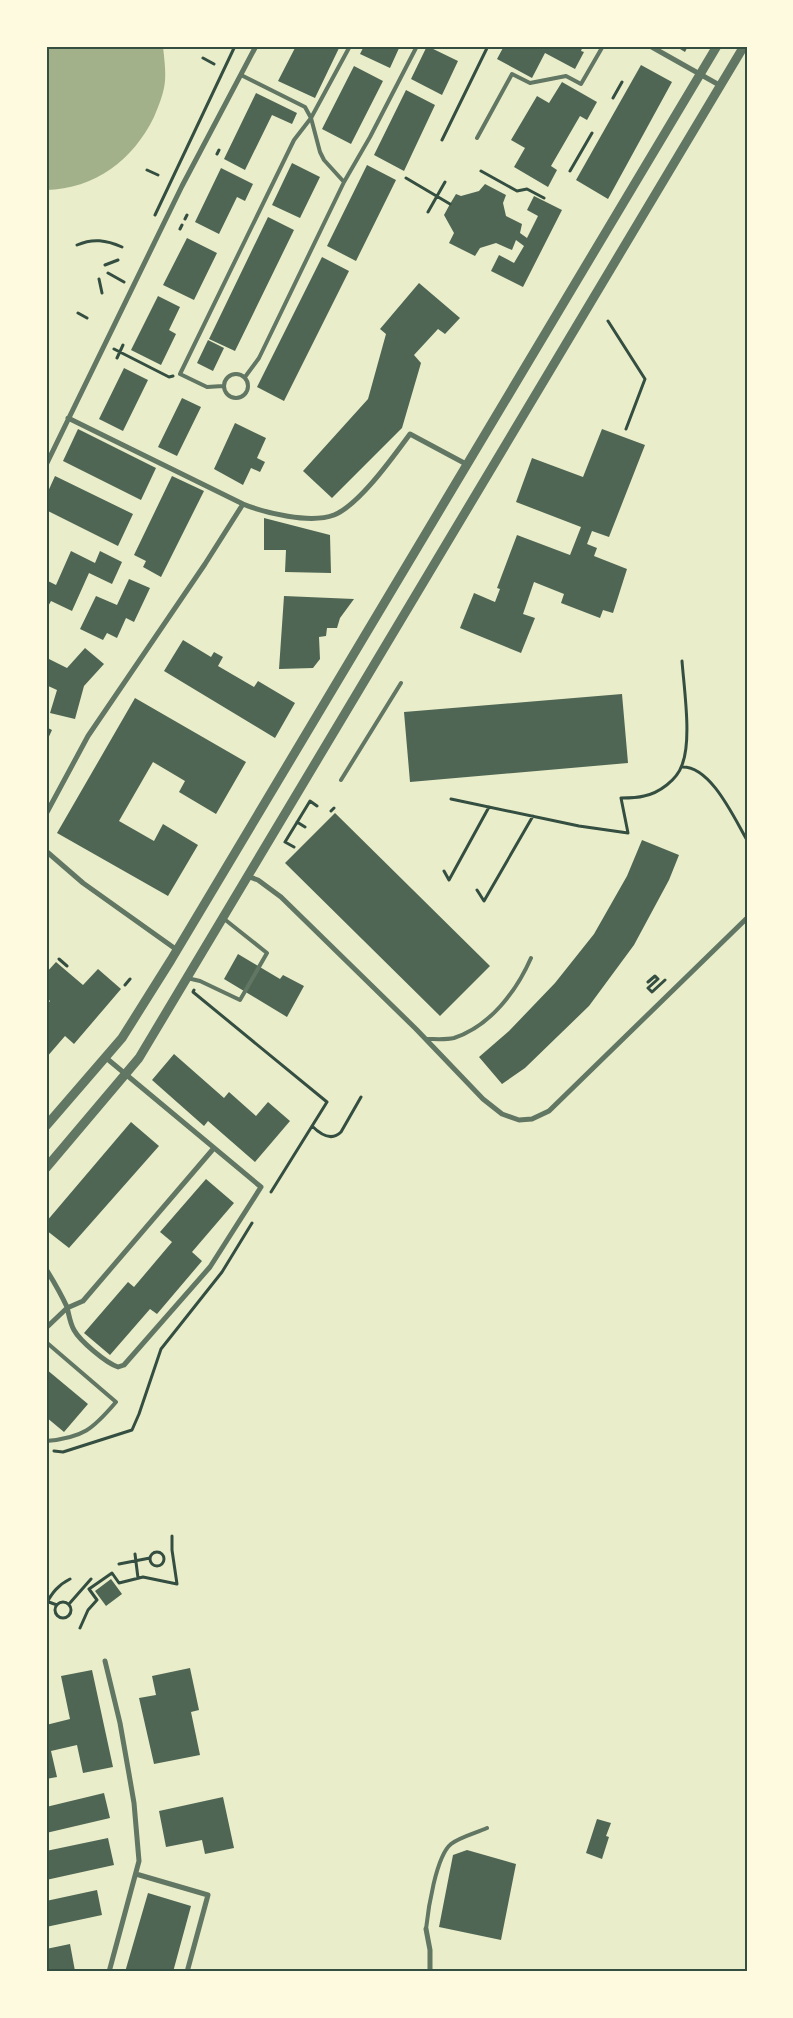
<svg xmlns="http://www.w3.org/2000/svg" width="793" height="2018" font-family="'IBM Plex Sans',sans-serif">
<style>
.water{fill:#a3b18a}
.building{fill:#4f6655}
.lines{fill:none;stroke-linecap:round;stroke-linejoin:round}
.path{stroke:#344e41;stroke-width:3}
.service{stroke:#617663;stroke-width:4}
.minor{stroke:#617663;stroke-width:5}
.tertiary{stroke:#617663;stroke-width:9}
.neatline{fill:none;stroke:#344e41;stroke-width:2}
</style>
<rect width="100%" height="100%" fill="#e9edc9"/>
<path class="water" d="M 46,46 L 163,46 C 164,57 166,70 165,81 C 164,93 159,105 154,117 C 133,160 95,189 46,190 Z"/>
<path class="building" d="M 296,46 L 340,46 L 315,98 L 278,81 Z
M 364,46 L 400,46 L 390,68 L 360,54 Z
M 427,46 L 458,61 L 442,95 L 411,79 Z
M 504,46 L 583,46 L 581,51 L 584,52 L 575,69 L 545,53 L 532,78 L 497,59 Z
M 675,46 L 688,46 L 685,52 Z
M 641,65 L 672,82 L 608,199 L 576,180 Z
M 354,66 L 383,81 L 351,144 L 322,129 Z
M 562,82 L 597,102 L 587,120 L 580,116 L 551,166 L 557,170 L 548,187 L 514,167 L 525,148 L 511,140 L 537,96 L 549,103 Z
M 406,90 L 435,105 L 404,171 L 374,155 Z
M 256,93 L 297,113 L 292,124 L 272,115 L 245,170 L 224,159 Z
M 292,163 L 320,177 L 300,218 L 272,205 Z
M 367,165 L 396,180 L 356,261 L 327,246 Z
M 221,168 L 253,184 L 245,201 L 237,197 L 219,234 L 195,222 Z
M 485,184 L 506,195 L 503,203 L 506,216 L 522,224 L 520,233 L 527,238 L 538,216 L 527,210 L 534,196 L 562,210 L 523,287 L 491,271 L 499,255 L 514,263 L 524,246 L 516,240 L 512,250 L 496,243 L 480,248 L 475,256 L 449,243 L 454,233 L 444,215 L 450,204 L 456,194 L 461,196 L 479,191 Z
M 268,217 L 294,230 L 235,351 L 209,339 Z
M 187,238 L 217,253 L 194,300 L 163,285 Z
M 322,257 L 349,271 L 284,401 L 257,387 Z
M 419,283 L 460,318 L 445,334 L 438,329 L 414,355 L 421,363 L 402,428 L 332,498 L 303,471 L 368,399 L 386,334 L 380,329 Z
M 158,296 L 180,307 L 169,330 L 176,334 L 161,365 L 131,350 Z
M 208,340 L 224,348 L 213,371 L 197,363 Z
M 124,368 L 148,380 L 123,431 L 99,419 Z
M 182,398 L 201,407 L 177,456 L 158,447 Z
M 235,423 L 266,438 L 257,458 L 265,462 L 260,472 L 251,468 L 243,485 L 214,469 Z
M 78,429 L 156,468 L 141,500 L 63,461 Z
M 602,429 L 645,445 L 609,537 L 592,531 L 587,544 L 597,548 L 594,556 L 627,569 L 613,613 L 603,610 L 600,618 L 561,603 L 564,594 L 534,582 L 523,614 L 535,618 L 521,653 L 460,628 L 474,593 L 495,602 L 500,589 L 497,588 L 517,535 L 570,555 L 581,527 L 516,502 L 532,458 L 583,477 Z
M 55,476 L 133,514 L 118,546 L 46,510 L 46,496 Z
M 172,476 L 204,491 L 161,577 L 143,567 L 146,561 L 134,555 Z
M 264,518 L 330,535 L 331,573 L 285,572 L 286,550 L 264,550 Z
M 71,551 L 95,563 L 100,551 L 122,562 L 112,584 L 89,573 L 72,611 L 51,601 L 46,610 L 46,580 L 56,585 Z
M 129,579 L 150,588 L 134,622 L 126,618 L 117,638 L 107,633 L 103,640 L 80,629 L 96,596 L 117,605 Z
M 284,596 L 354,599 L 340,618 L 337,628 L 327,628 L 326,636 L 319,637 L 320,659 L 313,668 L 279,669 Z
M 183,640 L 211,657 L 214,652 L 223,657 L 218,666 L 254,687 L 258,681 L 295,703 L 275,738 L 164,671 Z
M 85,648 L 104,664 L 84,686 L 75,719 L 50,713 L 57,690 L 46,685 L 46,665 L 49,659 L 67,668 Z
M 622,694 L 628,763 L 410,782 L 404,712 Z
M 135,698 L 246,762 L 216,814 L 179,792 L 185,781 L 153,762 L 119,821 L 154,841 L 163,824 L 198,845 L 168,896 L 57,833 Z
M 46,727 L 52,730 L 46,743 Z
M 335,813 L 490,966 L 440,1016 L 285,863 Z
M 642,840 L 679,855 L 669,880 L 634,945 L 589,1006 L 525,1068 L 502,1084 L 479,1057 L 509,1031 L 555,983 L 594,934 L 627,876 Z
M 238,954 L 280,979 L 283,975 L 304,986 L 287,1017 L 224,979 Z
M 56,962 L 83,985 L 98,969 L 121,989 L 74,1044 L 65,1036 L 46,1058 L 46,1006 L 50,1001 L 46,997 L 46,973 Z
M 174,1054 L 224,1098 L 229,1092 L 256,1116 L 268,1102 L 290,1121 L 255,1162 L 208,1121 L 204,1126 L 152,1080 Z
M 131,1122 L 159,1146 L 69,1248 L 46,1230 L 46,1222 Z
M 206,1179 L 234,1203 L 192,1252 L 202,1261 L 157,1314 L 150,1309 L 110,1355 L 84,1333 L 128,1282 L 134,1287 L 172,1242 L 160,1232 Z
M 46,1369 L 88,1404 L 64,1432 L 46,1417 Z
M 111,1579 L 122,1594 L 106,1606 L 95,1591 Z
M 190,1668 L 199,1710 L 191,1712 L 200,1755 L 154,1764 L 139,1698 L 156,1695 L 152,1676 Z
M 92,1670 L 113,1767 L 83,1773 L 77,1745 L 51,1751 L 57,1777 L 46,1779 L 46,1725 L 70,1719 L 61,1676 Z
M 104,1793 L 110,1818 L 46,1833 L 46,1807 Z
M 223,1797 L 234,1848 L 205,1854 L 202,1840 L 166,1847 L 159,1811 Z
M 597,1819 L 611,1823 L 606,1836 L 609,1837 L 602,1859 L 586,1853 Z
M 108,1838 L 114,1865 L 46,1880 L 46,1851 Z
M 467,1850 L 516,1864 L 501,1940 L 439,1927 L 453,1855 Z
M 97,1890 L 102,1915 L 46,1927 L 46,1901 Z
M 148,1893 L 191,1906 L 173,1972 L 125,1972 Z
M 70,1944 L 75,1971 L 46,1972 L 46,1949 Z"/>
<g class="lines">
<path class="path" d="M 203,58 L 214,64
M 613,98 L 622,82
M 442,140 L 488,46
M 217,154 L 219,150
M 147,170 L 158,175
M 481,171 L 517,191 L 527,189 L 544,198
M 570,171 L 592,133
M 406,178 L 450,204
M 428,212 L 445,182
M 155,215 L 235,46
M 185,219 L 187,215
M 180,229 L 182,225
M 77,245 C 93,238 106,240 122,247
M 105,265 L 118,260
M 108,273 L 124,282
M 99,279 L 102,293
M 78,313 L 87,318
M 608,321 L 645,379 L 626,429
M 114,349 L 169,377 L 173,376
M 117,358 L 123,345
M 682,767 C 711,766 734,818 747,840
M 451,799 L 579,826 L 628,833 L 621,798 C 628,798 637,798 644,796 C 659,793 677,780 682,765 C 692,741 684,688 682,661
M 331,811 L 334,808
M 297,822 L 305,827
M 294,847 L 285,842 L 310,801 L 317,806
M 444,871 L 449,880 L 489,807
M 477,890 L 484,901 L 533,816
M 46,926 L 47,926
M 59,959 L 67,966
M 648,982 L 655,976 L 658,979 L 648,988 L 652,992 L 665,980
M 125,985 L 130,979
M 194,990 L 193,992 L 327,1102 L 271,1192
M 312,1126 C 320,1134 331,1142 341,1132 L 361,1097
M 54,1451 L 63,1452 L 132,1430 L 139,1414 L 161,1349 L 222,1272 L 252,1223
M150 1559a7 7 0 1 1 14 0a7 7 0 1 1-14 0Z
M 135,1554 L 138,1578
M 119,1564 L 150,1558
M 46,1601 L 57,1605
M55 1610a8 8 0 1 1 16 0a8 8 0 1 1-16 0Z
M 46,1604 C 52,1593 58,1585 70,1579
M 69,1604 L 91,1579
M 80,1628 L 88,1610 L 97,1600 L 89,1589 L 112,1573 L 119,1583 L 143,1577 L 177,1584 L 172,1550 L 172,1536"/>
<path class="service" d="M 241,75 L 305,107 L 311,118 L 320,152 L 324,160 L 344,182
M 477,138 L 512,74 L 530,83 L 566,76 L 581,84 L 603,46
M224 386a12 12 0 1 1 24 0a12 12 0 1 1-24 0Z
M 245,377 L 259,358 L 344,182 L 370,137 L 417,46
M 223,386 L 207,387 L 180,374 L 294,140 L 311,118 L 350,46
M 341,780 L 401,683
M 187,978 L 200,981 L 240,1000 L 267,953 L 223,918
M 426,1039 C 435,1039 446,1040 454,1038 C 490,1026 516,992 531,958
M 46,1342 L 116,1402 C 93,1429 83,1438 46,1441
M 426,1929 C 428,1910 436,1856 451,1844 C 460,1837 476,1833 487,1828"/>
<path class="minor" d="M 650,46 L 721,86
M 68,418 L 243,504 C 265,513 310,524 334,515 C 359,505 393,457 410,434 L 466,464
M 46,465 L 182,186 L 256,46
M 46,814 L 88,736 L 205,564 L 243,504
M 46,851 L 83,883 L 177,950
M 247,876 L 258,880 L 281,897 L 416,1029 L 483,1099 L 502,1114 L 519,1120 L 532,1119 L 549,1111 L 746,919
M 46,1269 C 54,1282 61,1294 67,1307 C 69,1315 70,1323 74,1330 C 80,1341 106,1363 118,1367 L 124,1365 L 210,1267 L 261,1187 L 105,1057
M 46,1328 L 67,1308 L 83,1301 L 214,1148
M 105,1661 L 120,1723 L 129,1774 L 134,1803 L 139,1861 L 109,1972
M 136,1874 L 208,1895 L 187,1972
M 426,1929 L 430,1950 L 430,1972"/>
<path class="tertiary" d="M 46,1126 L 122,1038 L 171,960 L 717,46
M 46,1168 L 139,1058 L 744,46"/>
</g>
<rect width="793" height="2018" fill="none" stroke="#fefae0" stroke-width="95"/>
<rect x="48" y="48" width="698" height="1922" class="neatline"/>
</svg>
